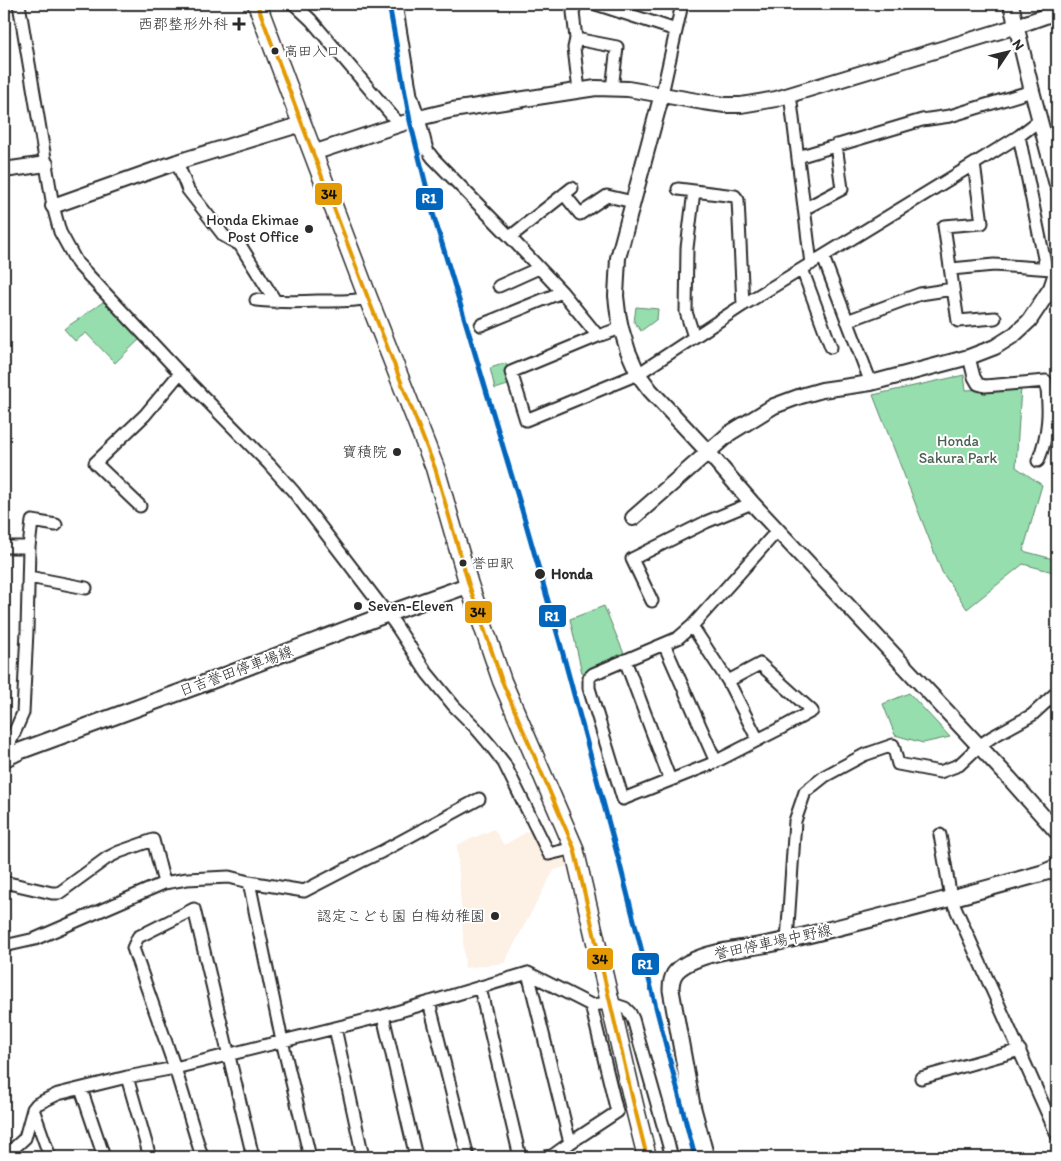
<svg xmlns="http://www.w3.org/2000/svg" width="1061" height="1161" font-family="Itim,'Klee One',sans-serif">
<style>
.built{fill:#fdf0e5}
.green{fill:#96dead;stroke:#60846c}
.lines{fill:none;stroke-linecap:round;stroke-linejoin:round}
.minor-casing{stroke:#2b2b2b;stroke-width:15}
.tertiary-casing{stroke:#2b2b2b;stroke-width:18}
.secondary-casing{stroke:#2b2b2b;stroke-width:19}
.primary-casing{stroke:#2b2b2b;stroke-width:21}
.minor{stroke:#fff;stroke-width:11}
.tertiary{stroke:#fff;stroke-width:14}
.secondary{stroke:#fff;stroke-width:15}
.primary{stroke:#fff;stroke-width:18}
.bus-1-casing{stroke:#fff;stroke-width:8}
.bus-1{stroke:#e39a04;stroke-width:4}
.rail-1-casing{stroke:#fff;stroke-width:9}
.rail-1{stroke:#0065bd;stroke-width:5}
.poi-dot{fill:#2b2b2b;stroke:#fff;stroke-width:2}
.labels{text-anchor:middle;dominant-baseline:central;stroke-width:4;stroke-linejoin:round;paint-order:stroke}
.bus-label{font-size:14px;fill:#2b2b2b;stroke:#fff;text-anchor:start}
.poi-label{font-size:15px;fill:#2b2b2b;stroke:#fff;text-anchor:end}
.park-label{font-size:15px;fill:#4b6152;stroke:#fff}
.stop-label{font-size:15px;font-weight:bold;fill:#2b2b2b;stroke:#fff;text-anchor:start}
.street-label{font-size:15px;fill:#2b2b2b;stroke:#fff}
.line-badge{stroke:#fff;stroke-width:2}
.badge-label{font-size:14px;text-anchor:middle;font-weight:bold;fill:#fff}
.pale-badge-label{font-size:14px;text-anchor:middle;font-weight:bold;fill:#111}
</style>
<rect width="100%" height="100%" fill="#fff"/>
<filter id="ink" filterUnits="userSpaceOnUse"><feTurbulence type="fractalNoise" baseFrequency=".02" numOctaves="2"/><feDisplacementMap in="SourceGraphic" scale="10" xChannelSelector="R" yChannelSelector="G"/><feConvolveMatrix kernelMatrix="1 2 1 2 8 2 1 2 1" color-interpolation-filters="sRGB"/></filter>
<g filter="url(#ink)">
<path class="built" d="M 494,829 L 504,845 L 532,829 L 546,857 L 568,851 L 572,865 L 554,870 L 504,963 L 465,968 L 457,845 Z"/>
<path class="green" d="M 106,300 L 142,337 L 115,363 L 86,333 L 75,341 L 64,329 Z
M 636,307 L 658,309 L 657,319 L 641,331 L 634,322 Z
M 506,363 L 511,384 L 495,389 L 490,368 Z
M 964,375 L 966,390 L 1021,387 L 1016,467 L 1042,485 L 1023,551 L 1057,560 L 1057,573 L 1023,564 L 967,609 L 942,572 L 873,395 Z
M 604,606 L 625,656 L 582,673 L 570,619 Z
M 909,693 L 950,737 L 923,743 L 895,735 L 883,704 Z"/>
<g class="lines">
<defs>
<path id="minor" d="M 19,4 L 53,206 L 60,232 L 77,263 L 180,373 L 269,464 L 294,492 L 395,624 L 410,647 L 427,673 L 454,706 L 474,726 L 491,746 L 504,763 L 549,854 L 574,848
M 294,4 L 311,20 L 399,124
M 396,4 L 411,95 L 419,118 L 427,150 L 433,158 L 510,237 L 562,292 L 598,336 L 621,328
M 576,4 L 573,12 L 576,39 L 574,48 L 579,91
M 596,4 L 676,30
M 576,39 L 617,47 L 612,89
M 662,94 L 682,4
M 790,94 L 811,264
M 1019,136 L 1046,268
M 798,157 L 922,120 L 950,116 L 1032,91
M 177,162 L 188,190 L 224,236 L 240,245 L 276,302
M 974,164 L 982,223 L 944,226 C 949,258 953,290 958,321 L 995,318
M 678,189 L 735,196 L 738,200 L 743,305
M 694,191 L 687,248 L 686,312 L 694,337
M 564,194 L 580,214 L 607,196 L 633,202
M 804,209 L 842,189 L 836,145
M 510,237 L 572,188
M 823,257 L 871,383
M 802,269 L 831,347
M 951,269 L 994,265 L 1052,269
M 499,286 L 539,268
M 256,300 C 276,302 297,302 318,301 C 335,301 352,302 368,298
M 847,321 L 920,294 L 953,289
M 481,325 L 562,292
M 598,336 L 511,372 L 526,420 L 638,374 L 743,305 L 974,164 L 1019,136 L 1040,120
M 969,357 L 974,377 L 978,384 L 985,386 L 1046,381 C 1050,410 1049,434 1038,461
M 140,506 L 95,463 L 145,415 L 180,373
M 4,547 L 29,547
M 29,577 L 86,588
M 652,601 L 632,559 L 706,522 L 752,503
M 692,626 L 728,681 L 758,740
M 664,644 L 716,762
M 625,660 L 670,780
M 728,681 L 760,664 L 812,711 L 785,726 L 711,764 L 623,799 L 589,688 L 589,678 L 593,674 L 678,638 L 692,626 L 778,530
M 6,757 L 8,747 L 23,713 L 27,631 L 29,547 L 32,521 L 56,525
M 940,835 L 951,898 L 1057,1135
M 4,882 L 52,893 L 59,893 L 107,858 L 119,852 L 153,840 L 164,883 L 187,879 L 229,877 L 249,882 L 304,891 L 360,862 L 381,852 L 479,799
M 249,882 L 282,1041 L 310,1157
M 787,941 L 795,821 L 805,792 L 825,776 L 864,755 L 893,745 L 898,764 L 940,772 L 959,765 L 979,746 L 992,737 L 1032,715 L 1057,692
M 4,946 L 35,939 L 164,883
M 528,973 L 570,1143 L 552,1156 L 545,1157
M 480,988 L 520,1157
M 429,1002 L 468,1157
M 383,1016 L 416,1157
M 335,1028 L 363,1157
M 127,1077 L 150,1157
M 921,1078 L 1020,1050
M 81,1089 L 104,1157
M 33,1109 L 50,1157
M 570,1143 L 617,1112 L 591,1005
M 4,1155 L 13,1149 L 25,1138 L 33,1109 L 37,1104 L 58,1094 L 127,1077 L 175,1068 L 383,1016 L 528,973 L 591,1005 L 610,1003 L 625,1008 L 630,1013 L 633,1019 L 672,1157
M 202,1157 L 175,1068 L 133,948 L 138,937 L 194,909 L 253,1157"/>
<path id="tertiary" d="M 1011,4 L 1032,91 L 1057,185
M 662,94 L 618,258 L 616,296 L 618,313 L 621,328 L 628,351 L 638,374 L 650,390 L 708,452 L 752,503 L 1009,778 L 1057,832
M 313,153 L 419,118 L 452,110 L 596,88 L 628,89 L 703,102 L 725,105 L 741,105 L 776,99 L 1017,26 L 1057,12
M 4,170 L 46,164
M 53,206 L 177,162 L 302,124
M 633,518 L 730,433 L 774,406 L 801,396 L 822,390 L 871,383 L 969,357 L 995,347 L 1014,335 L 1029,321 L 1051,288 L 1057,270"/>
<path id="secondary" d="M 4,759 L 20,751 L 216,679 L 387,614 L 469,585
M 706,1157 L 692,1105 L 671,990 C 671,976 675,970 688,963 C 717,948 752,949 783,941 C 870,920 957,897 1043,873 L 1057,867"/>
<path id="primary" d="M 257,4 L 302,124 L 368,298 L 435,468 L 469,585 L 502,681 L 574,848 L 634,1105 L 647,1157"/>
</defs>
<use href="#minor" class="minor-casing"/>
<use href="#tertiary" class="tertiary-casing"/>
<use href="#secondary" class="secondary-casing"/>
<use href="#primary" class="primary-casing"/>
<use href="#minor" class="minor"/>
<use href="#tertiary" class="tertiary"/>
<use href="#secondary" class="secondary"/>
<use href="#primary" class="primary"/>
<defs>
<path id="bus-1" d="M 257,4 L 302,124 L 368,298 L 435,468 L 469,585 L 502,681 L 574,848 L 634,1105 L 647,1157"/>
</defs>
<use href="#bus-1" class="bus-1-casing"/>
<use href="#bus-1" class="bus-1"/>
<defs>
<path id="rail-1" d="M 389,4 L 410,121 L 434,217 L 522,510 L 560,643 L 618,857 L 657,1011 L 695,1157"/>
</defs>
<use href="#rail-1" class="rail-1-casing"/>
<use href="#rail-1" class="rail-1"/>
</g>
</g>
<g class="poi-dot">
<path d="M236.5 16.5h5v5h5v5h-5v5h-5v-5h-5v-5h5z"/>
<circle cx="275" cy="51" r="4.5"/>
<circle cx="309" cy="229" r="5"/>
<circle cx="397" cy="452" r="5"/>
<circle cx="463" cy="563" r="4.5"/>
<circle cx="540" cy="574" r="6"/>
<circle cx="358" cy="606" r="5"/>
<circle cx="495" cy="916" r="5"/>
</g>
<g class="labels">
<g class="bus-label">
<text x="284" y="51">高田入口</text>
<text x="472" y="563">誉田駅</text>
</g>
<g class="poi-label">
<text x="228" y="24">西郡整形外科</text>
<text x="299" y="220">Honda Ekimae<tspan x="299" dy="17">Post Office</tspan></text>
<text x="387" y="452">寶積院</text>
<text x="368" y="606" text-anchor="start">Seven-Eleven</text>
<text x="485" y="916">認定こども園 白梅幼稚園</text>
</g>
<g class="park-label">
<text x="958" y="441">Honda<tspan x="958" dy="17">Sakura Park</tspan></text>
</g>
<g class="stop-label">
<text x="551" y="574">Honda</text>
</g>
<g class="street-label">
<text transform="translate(236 671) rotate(-20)">日吉誉田停車場線</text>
<text transform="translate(773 942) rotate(-12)">誉田停車場中野線</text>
</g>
</g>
<g class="line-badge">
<rect x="314" y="182" width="29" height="24" rx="5" fill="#e39a04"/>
<rect x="415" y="187" width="29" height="24" rx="5" fill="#0065bd"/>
<rect x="464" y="600" width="29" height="24" rx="5" fill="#e39a04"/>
<rect x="538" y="604" width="29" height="24" rx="5" fill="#0065bd"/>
<rect x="586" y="947" width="28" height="24" rx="5" fill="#e39a04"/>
<rect x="631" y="952" width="29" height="24" rx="5" fill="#0065bd"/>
</g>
<g class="badge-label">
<text x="429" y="203">R1</text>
<text x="552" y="621">R1</text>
<text x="645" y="969">R1</text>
</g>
<g class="pale-badge-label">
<text x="329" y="199">34</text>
<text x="478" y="617">34</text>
<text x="600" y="964">34</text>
</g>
<rect width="1061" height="1161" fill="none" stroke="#fff" stroke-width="20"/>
<rect x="10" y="10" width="1041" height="1141" fill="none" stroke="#2b2b2b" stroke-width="2" filter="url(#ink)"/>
<g transform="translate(1008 52) rotate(55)" stroke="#ffffff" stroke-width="4" paint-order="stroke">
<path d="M0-4L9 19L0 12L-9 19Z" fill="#2b2b2b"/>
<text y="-8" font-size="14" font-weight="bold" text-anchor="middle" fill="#2b2b2b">N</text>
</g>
</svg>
